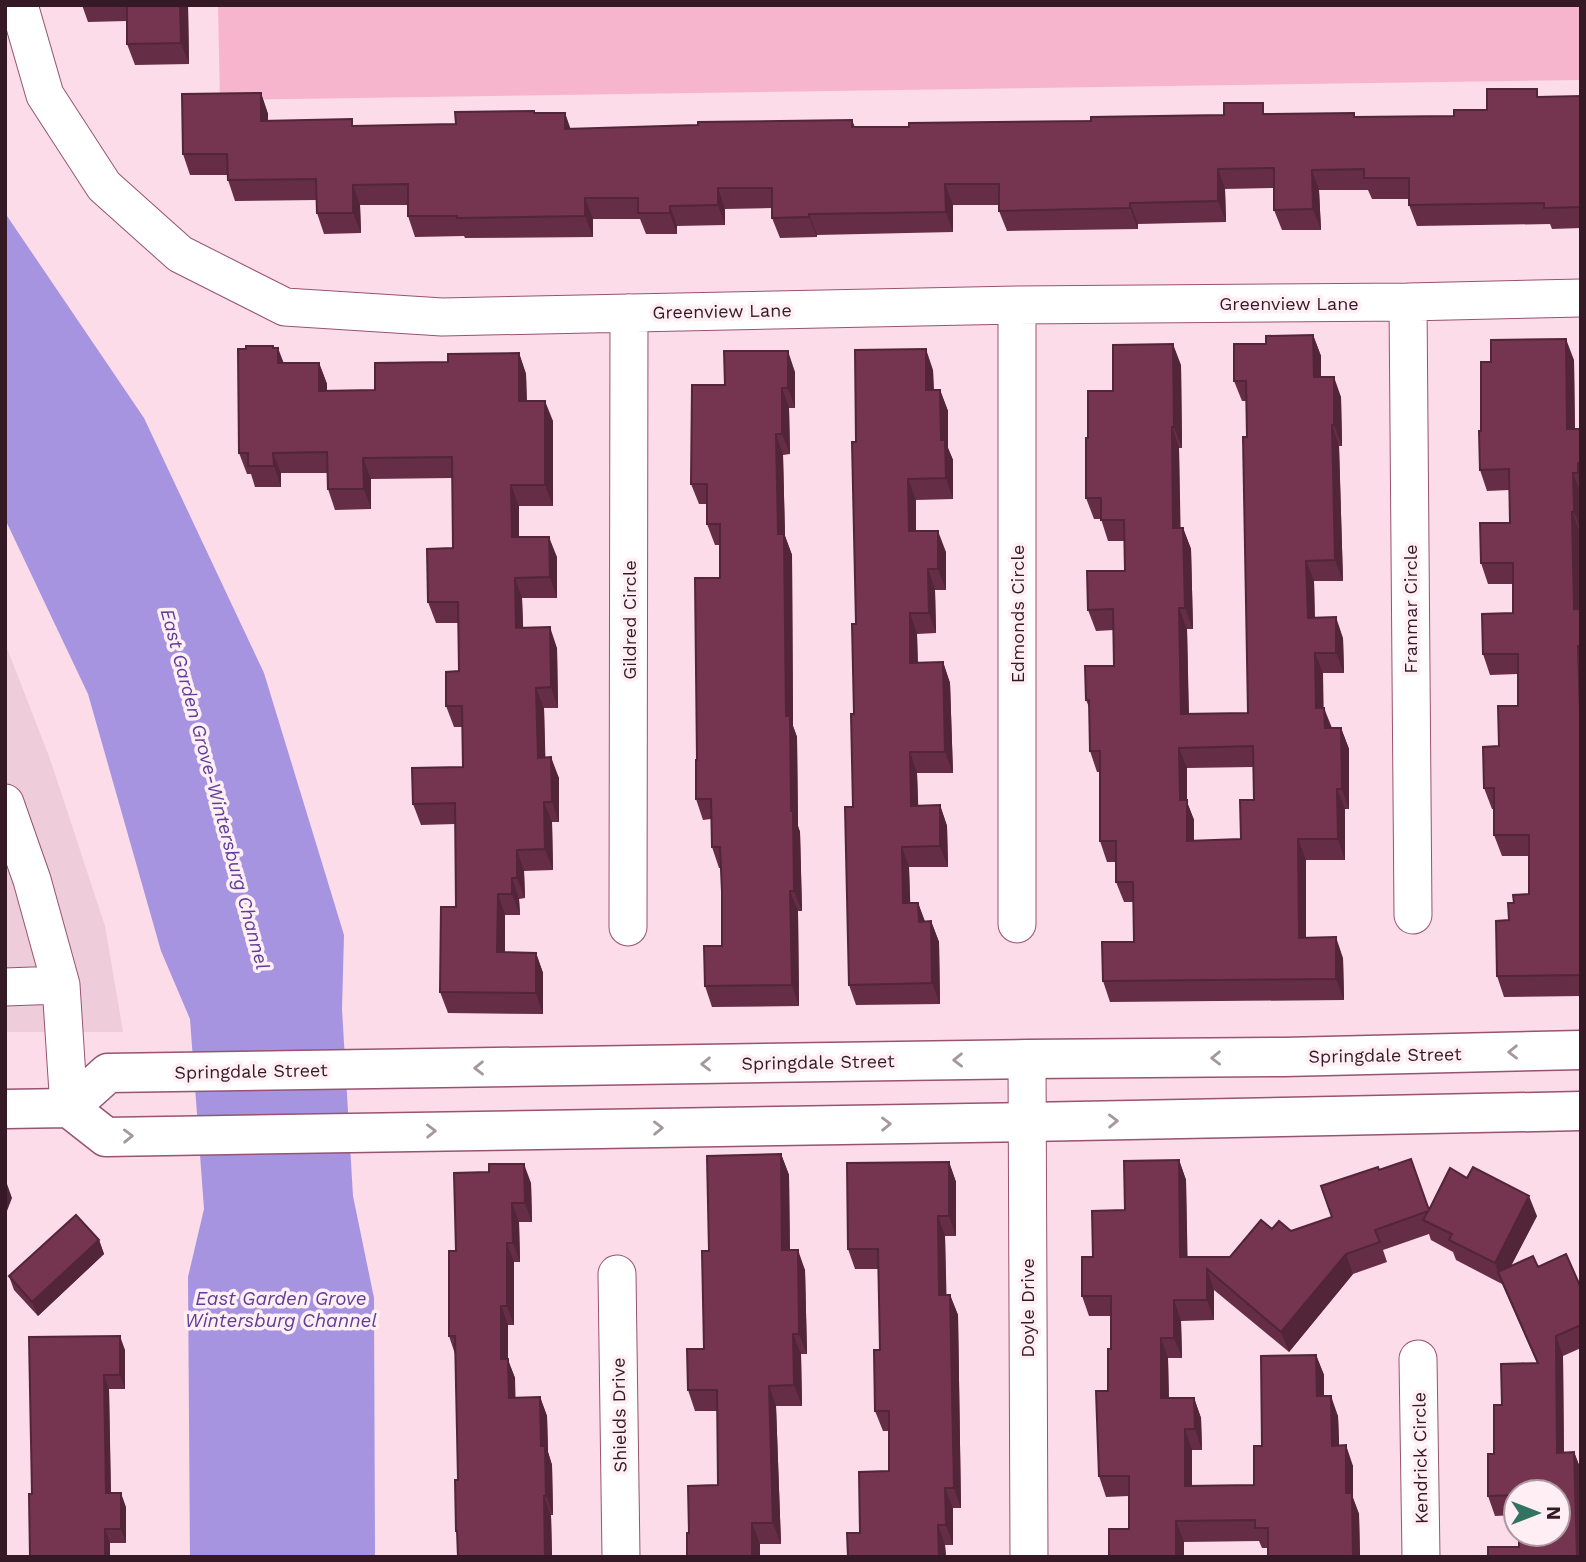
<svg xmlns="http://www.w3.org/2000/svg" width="1586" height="1562" font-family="'Work Sans',sans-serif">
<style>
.built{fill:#eeccd9}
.green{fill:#f7b4cd}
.water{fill:#a694e1}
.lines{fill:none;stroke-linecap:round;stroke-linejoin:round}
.minor-casing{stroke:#97536f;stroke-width:39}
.major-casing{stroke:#97536f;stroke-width:41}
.minor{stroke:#fff;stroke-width:37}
.major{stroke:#fff;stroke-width:38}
.wall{fill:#652e46;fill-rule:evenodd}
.shaded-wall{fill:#522539}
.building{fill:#753551;stroke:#522539;stroke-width:2;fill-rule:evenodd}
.oneway{stroke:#a4989d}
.labels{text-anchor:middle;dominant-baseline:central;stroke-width:7;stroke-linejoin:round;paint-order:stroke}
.street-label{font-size:18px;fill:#351925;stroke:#ffeef4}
.water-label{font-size:19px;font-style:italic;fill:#5b3f98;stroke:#ffeef4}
</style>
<rect width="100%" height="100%" fill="#fcdce8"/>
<path class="built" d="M 5,643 L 50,759 L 105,926 L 123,1032 L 5,1032 Z"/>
<path class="green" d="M 218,5 L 1581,5 L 1581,80 L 220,100 Z"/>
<path class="water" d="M 5,213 L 144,418 L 264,673 L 344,935 L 342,1009 L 353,1196 L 374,1298 L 375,1557 L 190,1557 L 188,1277 L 204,1209 L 190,1019 L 161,951 L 88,694 L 5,519 Z"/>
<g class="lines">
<defs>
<path id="minor" d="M 19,5 L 45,95 L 104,186 L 180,254 L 285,307 L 442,317 L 1017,305 L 1408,302 L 1581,298
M 1408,302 L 1413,915
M 1017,305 L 1017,924
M 5,803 L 32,880 L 61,985 L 69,1108
M 628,927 L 629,313
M 5,987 L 61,985
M 1027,1059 L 1029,1557
M 617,1274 L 621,1557
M 1418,1359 L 1421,1557"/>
<path id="major" d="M 69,1108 L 108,1073 L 1027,1059 L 1284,1057 L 1581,1050
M 5,1109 L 69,1108 L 106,1137 L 1027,1122 L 1581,1111"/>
</defs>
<use href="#minor" class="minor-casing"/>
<use href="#major" class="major-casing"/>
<use href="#minor" class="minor"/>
<use href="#major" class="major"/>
</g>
<path class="wall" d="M 82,5 L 188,5 L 189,64 L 135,65 L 127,44 L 127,21 L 88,22 Z
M 261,93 L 268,114 L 268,120 L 355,126 L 456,124 L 535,113 L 565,113 L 570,129 L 852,120 L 855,127 L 909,127 L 1267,114 L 1355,117 L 1454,116 L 1487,110 L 1540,96 L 1581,96 L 1581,228 L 1552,229 L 1550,224 L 1417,226 L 1409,205 L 1409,199 L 1372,199 L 1368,190 L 1319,190 L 1321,230 L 1282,230 L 1274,210 L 1274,188 L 1225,189 L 1226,222 L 1138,224 L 1138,229 L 1007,231 L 999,211 L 999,205 L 953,205 L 953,232 L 817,235 L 817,237 L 780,238 L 772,218 L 772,208 L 725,209 L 725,225 L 677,226 L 677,234 L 646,234 L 640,219 L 593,219 L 593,237 L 465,238 L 464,236 L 415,237 L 408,216 L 408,205 L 360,205 L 361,233 L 324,234 L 317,213 L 317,200 L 235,201 L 228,180 L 227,175 L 190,175 L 183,154 Z
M 1313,335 L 1321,356 L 1321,377 L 1341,397 L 1342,446 L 1339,446 L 1343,581 L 1314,581 L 1315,618 L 1343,638 L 1344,673 L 1323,673 L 1323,708 L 1331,728 L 1341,728 L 1349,749 L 1349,809 L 1345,809 L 1345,860 L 1306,860 L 1306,937 L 1343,958 L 1344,1000 L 1110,1002 L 1103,981 L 1134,942 L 1134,902 L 1124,902 L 1116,882 L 1116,862 L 1107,862 L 1100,841 L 1100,772 L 1097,772 L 1090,751 L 1089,707 L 1086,700 L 1114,666 L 1114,630 L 1096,631 L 1088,610 L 1125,571 L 1124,541 L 1108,541 L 1101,519 L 1094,519 L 1086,498 L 1088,438 L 1113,391 L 1181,365 L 1182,448 L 1179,448 L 1180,528 L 1183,528 L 1191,549 L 1193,629 L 1187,629 L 1189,714 L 1248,713 L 1246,401 L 1242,401 L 1234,381 L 1266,344 ZM 1253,767 L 1254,800 L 1241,839 L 1194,841 L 1194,820 L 1187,802 L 1187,768 Z
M 274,348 L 284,363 L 319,363 L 327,384 L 327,391 L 375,390 L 448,362 L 519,353 L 526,374 L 527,401 L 553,421 L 553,506 L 519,506 L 519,537 L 557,557 L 557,598 L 522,598 L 523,628 L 557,648 L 558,708 L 544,708 L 545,757 L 559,778 L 559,822 L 552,822 L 553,870 L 524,871 L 525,898 L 519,899 L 520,915 L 505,915 L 505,952 L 536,953 L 543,973 L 543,1014 L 448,1013 L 440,992 L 456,907 L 455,824 L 421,825 L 413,804 L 463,767 L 462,727 L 454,727 L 446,706 L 459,671 L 458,623 L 436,623 L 428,602 L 453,548 L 452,478 L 371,479 L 371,509 L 335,510 L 328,489 L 328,473 L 281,473 L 281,487 L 255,487 L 251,474 L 247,474 L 239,453 Z
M 1574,360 L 1575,429 L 1581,429 L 1581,532 L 1580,532 L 1581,594 L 1581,996 L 1504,997 L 1497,976 L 1514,903 L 1529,894 L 1529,856 L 1502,856 L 1494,835 L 1494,809 L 1492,809 L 1484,788 L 1499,746 L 1518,706 L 1518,674 L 1490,675 L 1483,654 L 1513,613 L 1513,584 L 1488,584 L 1481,563 L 1510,523 L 1509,490 L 1487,491 L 1480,470 L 1481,431 L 1491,362 Z
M 933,370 L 934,390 L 940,390 L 948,411 L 948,448 L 953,460 L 953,499 L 916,500 L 916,531 L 946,552 L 946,590 L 935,590 L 936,633 L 917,634 L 918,663 L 943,662 L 950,683 L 953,773 L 917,773 L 918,806 L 940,805 L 947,826 L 948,867 L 909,867 L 910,903 L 918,903 L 925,922 L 931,921 L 939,942 L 940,1004 L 856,1005 L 849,985 L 856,624 L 856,442 Z
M 795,372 L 795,408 L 789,408 L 790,454 L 783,455 L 785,536 L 792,555 L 793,726 L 797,737 L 798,826 L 800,832 L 802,911 L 798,911 L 799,1006 L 712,1007 L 705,986 L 722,946 L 721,868 L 719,868 L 712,847 L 711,819 L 703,820 L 696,799 L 697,760 L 720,578 L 720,545 L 715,545 L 707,524 L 707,504 L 699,504 L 691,484 L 725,385 Z
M 781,1154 L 789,1175 L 790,1250 L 805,1270 L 807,1354 L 801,1354 L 802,1406 L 776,1406 L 781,1544 L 760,1544 L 689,1533 L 718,1485 L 718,1411 L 695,1411 L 688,1390 L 704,1349 L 709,1251 Z
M 1179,1160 L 1186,1180 L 1187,1257 L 1230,1257 L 1272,1229 L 1291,1231 L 1332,1217 L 1379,1170 L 1429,1210 L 1537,1216 L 1511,1266 L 1538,1267 L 1581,1288 L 1581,1348 L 1563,1356 L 1564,1453 L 1574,1452 L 1581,1470 L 1581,1557 L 1519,1547 L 1558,1534 L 1516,1492 L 1516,1515 L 1495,1516 L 1488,1496 L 1502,1405 L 1537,1363 L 1502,1284 L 1456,1260 L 1453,1252 L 1431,1240 L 1429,1234 L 1383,1250 L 1387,1262 L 1353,1274 L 1289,1352 L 1214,1290 L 1214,1320 L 1181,1321 L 1182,1358 L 1168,1358 L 1169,1398 L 1194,1398 L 1201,1418 L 1202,1450 L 1192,1450 L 1192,1486 L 1254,1485 L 1262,1446 L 1316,1355 L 1324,1375 L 1324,1396 L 1338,1416 L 1339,1445 L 1353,1466 L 1353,1498 L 1359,1514 L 1360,1557 L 1268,1557 L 1268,1548 L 1262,1548 L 1259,1541 L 1184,1542 L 1184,1557 L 1129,1529 L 1129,1496 L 1106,1497 L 1099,1476 L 1108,1391 L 1111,1349 L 1111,1316 L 1089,1316 L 1082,1296 L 1125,1210 Z
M 949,1162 L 956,1182 L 956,1236 L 945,1236 L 946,1295 L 950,1295 L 958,1315 L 961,1508 L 953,1508 L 953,1545 L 945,1545 L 946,1557 L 848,1557 L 860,1533 L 889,1471 L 889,1431 L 883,1431 L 875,1411 L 880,1350 L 879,1269 L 855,1269 L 848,1249 Z
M 531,1183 L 532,1222 L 519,1222 L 520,1262 L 514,1262 L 514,1325 L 508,1325 L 508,1360 L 515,1378 L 515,1398 L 540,1397 L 547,1416 L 548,1452 L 552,1465 L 553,1515 L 551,1515 L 552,1557 L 458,1557 L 458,1535 L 456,1531 L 458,1480 L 455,1354 L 449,1336 L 456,1251 Z
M 99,1240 L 104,1254 L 38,1316 L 14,1290 L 9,1276 Z
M 29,1337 L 125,1350 L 125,1389 L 109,1389 L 111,1493 L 126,1507 L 126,1543 L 110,1543 L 110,1557 L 30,1557 L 32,1494 Z"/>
<path class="shaded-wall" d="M 180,5 L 188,5 L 189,64 L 181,43 Z
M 261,93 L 268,114 L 268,141 L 261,121 Z
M 565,113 L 572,133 L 565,129 Z
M 1218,169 L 1225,189 L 1226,222 L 1218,201 Z
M 1312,170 L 1319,190 L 1321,230 L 1313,209 Z
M 945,184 L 953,205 L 953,232 L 946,212 Z
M 353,185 L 360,205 L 361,233 L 353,213 Z
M 718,188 L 725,209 L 725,225 L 718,205 Z
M 585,198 L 593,219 L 593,237 L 585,216 Z
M 1130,203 L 1138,224 L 1138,229 L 1130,208 Z
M 670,206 L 677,226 L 677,234 L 670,213 Z
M 809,214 L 817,235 L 817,237 L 809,217 Z
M 1313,335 L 1321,356 L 1321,398 L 1314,377 Z
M 1566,339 L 1574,360 L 1575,450 L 1567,429 Z
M 1173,344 L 1181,365 L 1182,448 L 1174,427 Z
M 273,346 L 278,359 L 278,348 L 286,369 L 286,384 Z
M 926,349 L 933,370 L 934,411 L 926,390 Z
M 788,351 L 795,372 L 795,408 L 788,388 Z
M 519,353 L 526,374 L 527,422 L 519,401 Z
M 319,363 L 327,384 L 327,412 L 319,391 Z
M 1334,377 L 1341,397 L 1342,446 L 1334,425 Z
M 782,388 L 789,408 L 790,454 L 782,434 Z
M 940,390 L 948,411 L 948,448 L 953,460 L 953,499 L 946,478 L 941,440 Z
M 545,401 L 553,421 L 553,506 L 545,485 Z
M 1332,425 L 1339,446 L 1343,581 L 1335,560 Z
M 1172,427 L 1179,448 L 1181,549 L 1173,528 Z
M 776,434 L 783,455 L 785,536 L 792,555 L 793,726 L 797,737 L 798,826 L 800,832 L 802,911 L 794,891 L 778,534 Z
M 273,453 L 281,473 L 281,487 L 274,466 Z
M 363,458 L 371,479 L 371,509 L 364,489 Z
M 1578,463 L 1581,472 L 1581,482 L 1578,473 Z
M 1573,473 L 1581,494 L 1581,531 L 1574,512 Z
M 908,479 L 916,500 L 916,552 L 909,531 Z
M 511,485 L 519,506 L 519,558 L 512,537 Z
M 1572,512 L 1580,532 L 1581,628 L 1574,609 Z
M 1183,528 L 1191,549 L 1193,629 L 1185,608 Z
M 938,531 L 946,552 L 946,590 L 938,569 Z
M 549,537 L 557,557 L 557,598 L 550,577 Z
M 1306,561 L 1314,581 L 1315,639 L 1308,618 Z
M 928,569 L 935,590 L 936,633 L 929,613 Z
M 515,578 L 522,598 L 524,649 L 516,628 Z
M 1179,608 L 1187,629 L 1189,735 L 1181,714 Z
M 910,613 L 917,634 L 918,684 L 910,663 Z
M 1336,617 L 1343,638 L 1344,673 L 1336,653 Z
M 550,627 L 557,648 L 558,708 L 551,687 Z
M 1578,646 L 1581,654 L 1581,749 L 1580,747 Z
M 1315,653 L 1323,673 L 1324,728 L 1316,708 Z
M 943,662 L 950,683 L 953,773 L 945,752 Z
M 536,688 L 544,708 L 546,778 L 538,758 Z
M 1324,708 L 1332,728 L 1325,728 Z
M 1341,728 L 1349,749 L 1349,809 L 1342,789 Z
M 1179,748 L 1187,768 L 1187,802 L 1194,820 L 1194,861 L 1187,841 L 1180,800 Z
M 910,752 L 917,773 L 919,826 L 911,806 Z
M 551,757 L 559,778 L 559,822 L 552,802 Z
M 1337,789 L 1345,809 L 1345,860 L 1338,839 Z
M 544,802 L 552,822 L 553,870 L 545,849 Z
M 940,805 L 947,826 L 948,867 L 940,846 Z
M 1298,839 L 1306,860 L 1306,958 L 1299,938 Z
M 902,847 L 909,867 L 911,924 L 903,903 Z
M 517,850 L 524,871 L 525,898 L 517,878 Z
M 512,878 L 519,899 L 520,915 L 512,894 Z
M 790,891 L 798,911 L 799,1006 L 792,985 Z
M 498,894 L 505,915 L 505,973 L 497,952 Z
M 918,903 L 926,924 L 919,922 Z
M 931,921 L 939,942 L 940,1004 L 932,983 Z
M 1336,937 L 1343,958 L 1344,1000 L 1336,979 Z
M 536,953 L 543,973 L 543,1014 L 536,993 Z
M 781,1154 L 789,1175 L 790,1271 L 782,1250 Z
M 1179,1160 L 1186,1180 L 1188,1277 L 1180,1257 Z
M 949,1162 L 956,1182 L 956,1236 L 949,1216 Z
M 524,1164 L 531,1183 L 532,1222 L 525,1203 Z
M 7,1184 L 12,1198 L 5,1216 L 5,1188 Z
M 1529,1196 L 1537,1216 L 1502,1283 L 1495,1263 Z
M 512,1203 L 519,1222 L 520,1262 L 513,1243 Z
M 938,1216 L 945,1236 L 947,1315 L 939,1295 Z
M 99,1240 L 104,1254 L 38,1316 L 32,1302 Z
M 507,1243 L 514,1262 L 514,1325 L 507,1306 Z
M 798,1250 L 805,1270 L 807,1354 L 799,1334 Z
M 1346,1254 L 1353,1274 L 1289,1352 L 1281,1332 Z
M 1207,1269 L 1214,1290 L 1214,1320 L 1207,1300 Z
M 950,1295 L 958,1315 L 961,1508 L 954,1488 Z
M 1174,1300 L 1181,1321 L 1182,1358 L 1174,1338 Z
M 501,1306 L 508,1325 L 508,1360 L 515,1378 L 516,1417 L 509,1398 L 501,1359 Z
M 793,1334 L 801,1354 L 802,1406 L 794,1385 Z
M 120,1336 L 125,1350 L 125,1389 L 120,1375 Z
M 1556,1336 L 1563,1356 L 1564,1473 L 1557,1453 Z
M 1161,1338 L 1168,1358 L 1169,1419 L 1161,1398 Z
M 1316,1355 L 1324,1375 L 1324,1416 L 1317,1396 Z
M 104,1375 L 109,1389 L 111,1507 L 106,1493 Z
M 769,1386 L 776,1406 L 781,1544 L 773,1523 Z
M 1331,1396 L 1338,1416 L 1340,1466 L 1332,1446 Z
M 540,1397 L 547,1416 L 548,1452 L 552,1465 L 553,1515 L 546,1496 L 541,1446 Z
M 1194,1398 L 1201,1418 L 1202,1450 L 1195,1429 Z
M 1185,1429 L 1192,1450 L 1192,1507 L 1185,1486 Z
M 1346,1445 L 1353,1466 L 1353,1498 L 1359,1514 L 1360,1557 L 1353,1557 L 1346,1493 Z
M 1574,1452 L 1581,1470 L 1581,1557 L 1577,1557 Z
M 945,1488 L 953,1508 L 953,1545 L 946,1525 Z
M 121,1493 L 126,1507 L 126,1543 L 121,1529 Z
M 544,1496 L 551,1515 L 552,1557 L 545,1557 Z
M 1176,1521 L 1184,1542 L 1184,1557 L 1176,1557 Z
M 752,1523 L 760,1544 L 760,1557 L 752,1557 Z
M 938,1525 L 945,1545 L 946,1557 L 939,1557 Z
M 105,1529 L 110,1543 L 110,1557 L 105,1557 Z"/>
<path class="building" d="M 127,5 L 180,5 L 181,43 L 127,44 Z
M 1487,89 L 1537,89 L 1537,97 L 1581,96 L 1581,207 L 1544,208 L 1544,203 L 1409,205 L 1409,178 L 1364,178 L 1364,169 L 1312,170 L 1313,209 L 1274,210 L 1274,168 L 1218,169 L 1218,201 L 1130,203 L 1130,208 L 999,211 L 999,184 L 945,184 L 946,212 L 809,214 L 809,217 L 772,218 L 772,188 L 718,188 L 718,205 L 670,206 L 670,213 L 638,213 L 638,198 L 585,198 L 585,216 L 457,218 L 457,216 L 408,216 L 408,184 L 353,185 L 353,213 L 317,213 L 316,179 L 228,180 L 227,154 L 183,154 L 182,94 L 261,93 L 261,121 L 352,119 L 352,126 L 456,124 L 455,112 L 534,111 L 534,113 L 565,113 L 565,129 L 698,125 L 698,122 L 852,120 L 852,127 L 909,127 L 909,123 L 1091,121 L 1091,117 L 1224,115 L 1224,103 L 1263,103 L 1263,114 L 1354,113 L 1354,117 L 1454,116 L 1454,110 L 1487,110 Z
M 1313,335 L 1314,377 L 1334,377 L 1334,425 L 1332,425 L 1335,560 L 1306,561 L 1308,618 L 1336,617 L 1336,653 L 1315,653 L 1316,708 L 1324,708 L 1325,728 L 1341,728 L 1342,789 L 1337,789 L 1338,839 L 1298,839 L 1299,938 L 1336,937 L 1336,979 L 1103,981 L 1102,942 L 1134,942 L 1133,882 L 1116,882 L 1116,841 L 1100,841 L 1100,751 L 1090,751 L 1089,700 L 1086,700 L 1085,666 L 1114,666 L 1113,609 L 1088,610 L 1087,571 L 1125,571 L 1124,520 L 1101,520 L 1101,498 L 1086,498 L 1086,438 L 1088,438 L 1088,391 L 1113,391 L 1113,345 L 1173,344 L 1174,427 L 1172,427 L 1173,528 L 1183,528 L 1185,608 L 1179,608 L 1181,714 L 1248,713 L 1243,437 L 1247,437 L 1246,381 L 1234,381 L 1234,344 L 1266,344 L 1266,336 ZM 1253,746 L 1254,800 L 1240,800 L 1241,839 L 1187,841 L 1187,800 L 1180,800 L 1179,748 Z
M 1566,339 L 1567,429 L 1581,429 L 1581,463 L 1578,463 L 1578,473 L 1573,473 L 1574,512 L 1572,512 L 1574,609 L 1581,609 L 1581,646 L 1578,646 L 1581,747 L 1581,975 L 1497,976 L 1496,921 L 1509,920 L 1508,903 L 1514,903 L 1513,895 L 1529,894 L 1529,835 L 1494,835 L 1494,788 L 1484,788 L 1483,747 L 1499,746 L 1498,706 L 1518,706 L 1518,654 L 1483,654 L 1482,614 L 1513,613 L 1513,563 L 1481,563 L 1480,523 L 1510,523 L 1509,469 L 1480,470 L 1479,431 L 1481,431 L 1481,362 L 1491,362 L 1491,340 Z
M 246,346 L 273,346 L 273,348 L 278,348 L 278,363 L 319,363 L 319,391 L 375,390 L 375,363 L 448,362 L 448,354 L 519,353 L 519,401 L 545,401 L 545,485 L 511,485 L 512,537 L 549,537 L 550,577 L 515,578 L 516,628 L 550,627 L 551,687 L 536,688 L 538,758 L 551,757 L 552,802 L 544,802 L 545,849 L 517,850 L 517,878 L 512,878 L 512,894 L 498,894 L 497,952 L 536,953 L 536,993 L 440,992 L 441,907 L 456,907 L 455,803 L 413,804 L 412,768 L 463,767 L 462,706 L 446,706 L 446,672 L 459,671 L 458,602 L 428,602 L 427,549 L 453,548 L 452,457 L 363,458 L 364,489 L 328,489 L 327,452 L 273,453 L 274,466 L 248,466 L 248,453 L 239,453 L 238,349 L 246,349 Z
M 926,349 L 926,390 L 940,390 L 941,440 L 945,440 L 946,478 L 908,479 L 909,531 L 938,531 L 938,569 L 928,569 L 929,613 L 910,613 L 910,663 L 943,662 L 945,752 L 910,752 L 911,806 L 940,805 L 940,846 L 902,847 L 903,903 L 918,903 L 919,922 L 931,921 L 932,983 L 849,985 L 845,807 L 853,807 L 851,714 L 854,714 L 852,624 L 856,624 L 852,442 L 856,442 L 855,350 Z
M 724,351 L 788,351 L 788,388 L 782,388 L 782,434 L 776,434 L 778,534 L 784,534 L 786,716 L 790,716 L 791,811 L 793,811 L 794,891 L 790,891 L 792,985 L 705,986 L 704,946 L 722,946 L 722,892 L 720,847 L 712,847 L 711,799 L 696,799 L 696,760 L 697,760 L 695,578 L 720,578 L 720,524 L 707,524 L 707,484 L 691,484 L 692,385 L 725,385 Z
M 781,1154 L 782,1250 L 798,1250 L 799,1334 L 793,1334 L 794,1385 L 769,1386 L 773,1523 L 752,1523 L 752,1557 L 687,1557 L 687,1533 L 689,1533 L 688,1486 L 718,1485 L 717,1390 L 688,1390 L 687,1349 L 704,1349 L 702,1251 L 709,1251 L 707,1156 Z
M 1411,1159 L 1429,1210 L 1450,1168 L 1467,1178 L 1473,1167 L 1529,1196 L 1495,1263 L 1449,1240 L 1452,1234 L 1423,1220 L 1428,1211 L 1375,1230 L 1380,1242 L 1346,1254 L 1281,1332 L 1207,1269 L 1207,1300 L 1174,1300 L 1174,1338 L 1161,1338 L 1161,1398 L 1194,1398 L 1195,1429 L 1185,1429 L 1185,1486 L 1254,1485 L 1254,1446 L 1262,1446 L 1261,1356 L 1316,1355 L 1317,1396 L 1331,1396 L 1332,1446 L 1346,1445 L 1346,1493 L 1352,1493 L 1353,1557 L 1268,1557 L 1268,1528 L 1255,1528 L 1255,1520 L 1176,1521 L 1176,1557 L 1109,1557 L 1109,1529 L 1129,1529 L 1129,1476 L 1099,1476 L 1096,1391 L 1108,1391 L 1108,1349 L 1111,1349 L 1111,1296 L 1082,1296 L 1082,1257 L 1093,1257 L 1092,1211 L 1125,1210 L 1124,1161 L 1179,1160 L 1180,1257 L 1230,1257 L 1261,1220 L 1272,1229 L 1279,1221 L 1291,1231 L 1332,1217 L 1321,1186 L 1378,1167 L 1379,1170 Z
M 949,1162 L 949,1216 L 938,1216 L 939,1295 L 950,1295 L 954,1488 L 945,1488 L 946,1525 L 938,1525 L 939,1557 L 848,1557 L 847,1533 L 860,1533 L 859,1472 L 889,1471 L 889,1411 L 875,1411 L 874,1350 L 880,1350 L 878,1249 L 848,1249 L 847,1163 Z
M 489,1164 L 524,1164 L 525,1203 L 512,1203 L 513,1243 L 507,1243 L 507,1306 L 501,1306 L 501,1359 L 508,1359 L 509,1398 L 540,1397 L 541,1446 L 545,1446 L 546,1496 L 544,1496 L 545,1557 L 458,1557 L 457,1531 L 456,1531 L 455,1480 L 458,1480 L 455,1336 L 449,1336 L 449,1251 L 456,1251 L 454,1173 L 489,1172 Z
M 76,1215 L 99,1240 L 32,1302 L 9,1276 Z
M 1566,1254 L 1581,1288 L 1581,1325 L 1556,1336 L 1557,1453 L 1574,1452 L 1577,1557 L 1488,1557 L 1488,1547 L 1519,1547 L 1519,1534 L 1558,1534 L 1558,1492 L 1516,1492 L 1516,1495 L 1488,1496 L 1488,1454 L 1494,1454 L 1494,1405 L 1502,1405 L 1501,1364 L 1538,1363 L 1498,1272 L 1533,1256 L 1538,1267 Z
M 120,1336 L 120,1375 L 104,1375 L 106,1493 L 121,1493 L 121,1529 L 105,1529 L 105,1557 L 30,1557 L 29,1494 L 32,1494 L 29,1337 Z"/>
<defs><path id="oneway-chevron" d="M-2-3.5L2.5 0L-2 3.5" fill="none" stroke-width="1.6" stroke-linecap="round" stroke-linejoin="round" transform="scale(1.75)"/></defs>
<g class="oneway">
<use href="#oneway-chevron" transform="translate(1513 1052) rotate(179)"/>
<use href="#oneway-chevron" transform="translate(1216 1058) rotate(179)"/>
<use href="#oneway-chevron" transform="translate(958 1060) rotate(179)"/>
<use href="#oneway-chevron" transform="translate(706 1064) rotate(179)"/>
<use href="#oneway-chevron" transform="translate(479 1068) rotate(179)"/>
<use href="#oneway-chevron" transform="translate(1113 1121) rotate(-1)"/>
<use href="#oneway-chevron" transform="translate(886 1124) rotate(-1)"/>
<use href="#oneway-chevron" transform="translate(658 1128) rotate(-1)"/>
<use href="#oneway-chevron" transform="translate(431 1131) rotate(-1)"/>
<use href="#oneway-chevron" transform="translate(128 1136) rotate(-1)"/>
</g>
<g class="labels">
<g class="street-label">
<text x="1289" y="303">Greenview Lane</text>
<text transform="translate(722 311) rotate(-1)">Greenview Lane</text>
<text transform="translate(1410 609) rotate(-90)">Franmar Circle</text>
<text transform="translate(1017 614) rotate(-90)">Edmonds Circle</text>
<text transform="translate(629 620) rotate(-90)">Gildred Circle</text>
<text transform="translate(1385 1055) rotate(-1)">Springdale Street</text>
<text transform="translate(818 1062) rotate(-1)">Springdale Street</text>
<text transform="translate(251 1071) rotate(-1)">Springdale Street</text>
<text transform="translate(1027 1308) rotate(-90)">Doyle Drive</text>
<text transform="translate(619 1415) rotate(-91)">Shields Drive</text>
<text transform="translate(1420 1458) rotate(-91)">Kendrick Circle</text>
</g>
<g class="water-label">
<text transform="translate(215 789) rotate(75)">East Garden Grove-Wintersburg Channel</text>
<text x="281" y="1298">East Garden Grove<tspan x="281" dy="22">Wintersburg Channel</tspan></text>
</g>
</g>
<rect width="1586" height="1562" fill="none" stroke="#351925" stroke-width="14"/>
<g transform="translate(1537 1513) rotate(90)"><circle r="33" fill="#ffeef4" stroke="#ae99a1" stroke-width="2"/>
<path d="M0-5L12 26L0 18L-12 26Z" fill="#327362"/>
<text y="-10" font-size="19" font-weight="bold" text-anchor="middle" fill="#351925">N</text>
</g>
</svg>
